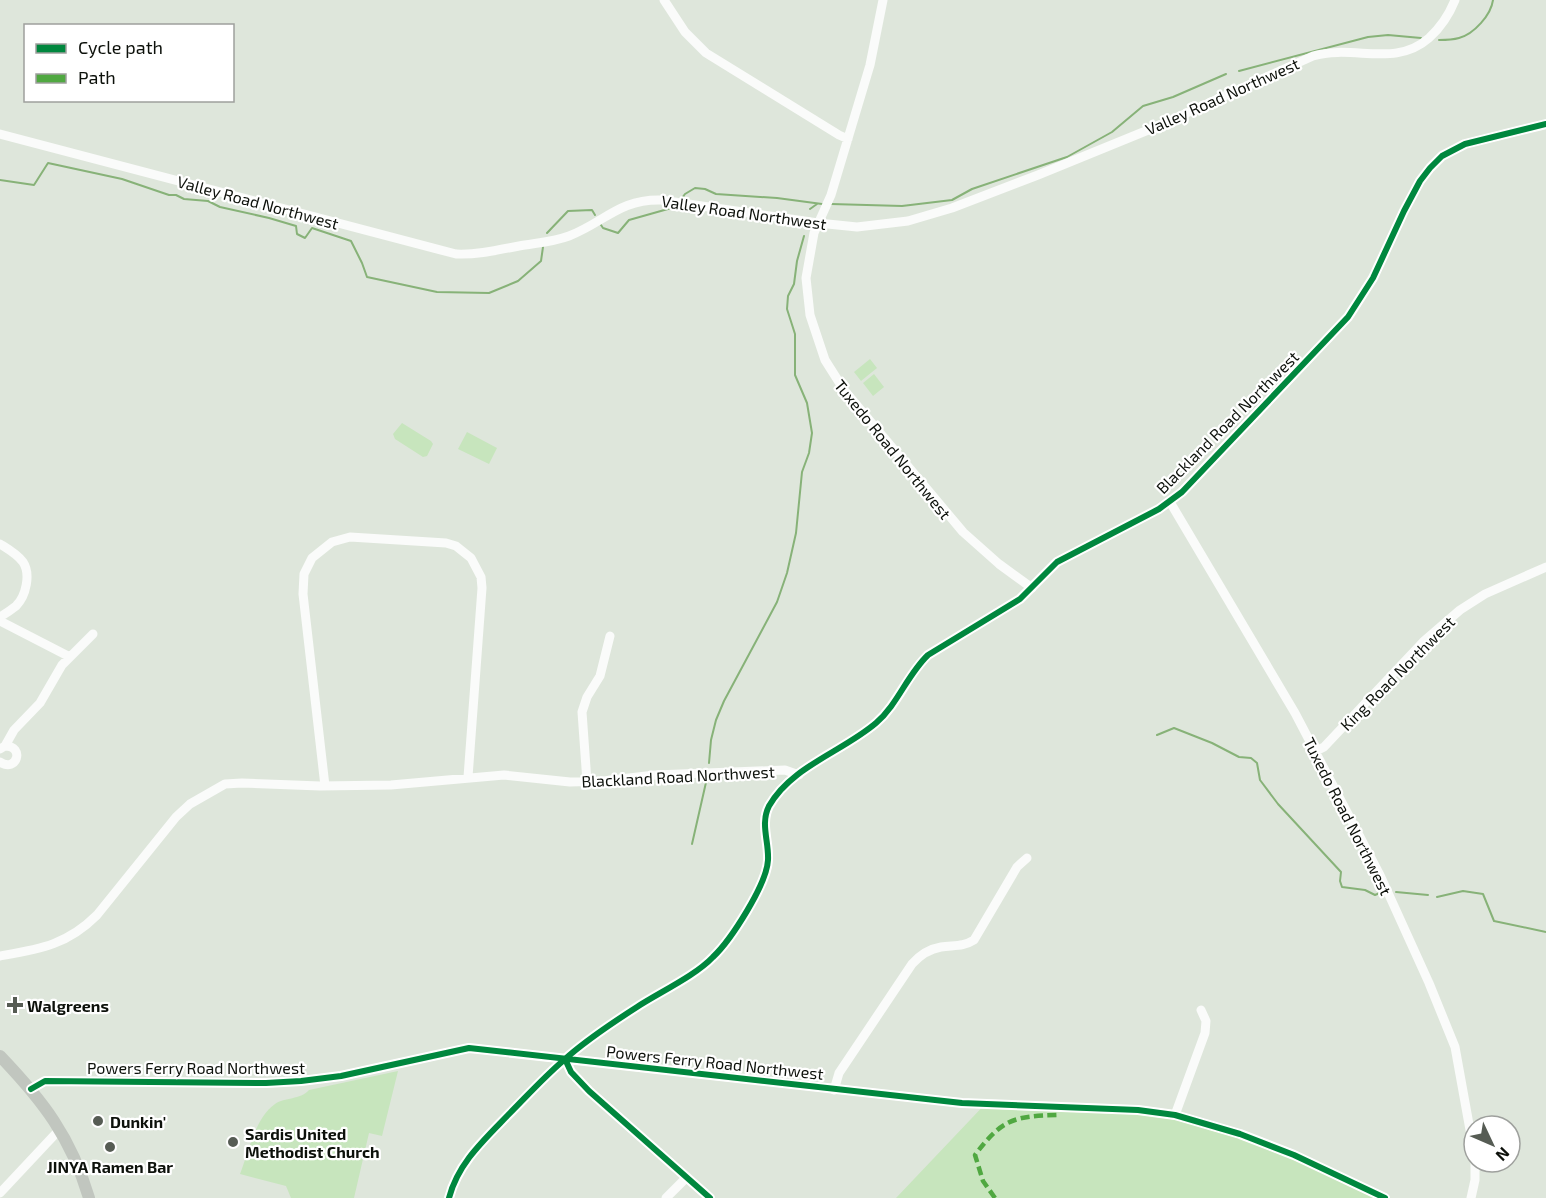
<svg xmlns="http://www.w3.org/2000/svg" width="1546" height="1198" font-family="'Exo 2',sans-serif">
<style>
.green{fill:#c7e5bd}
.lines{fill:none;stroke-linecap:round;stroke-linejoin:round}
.stream{stroke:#87b278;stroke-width:2}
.minor{stroke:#fafbfa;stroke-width:9}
.major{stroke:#c1c6bf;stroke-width:12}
.quiet{stroke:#50a841;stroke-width:4.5;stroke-dasharray:9 4.5;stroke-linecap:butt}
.cycleway-casing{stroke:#fff;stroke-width:10}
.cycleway{stroke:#00873e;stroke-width:6}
.poi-dot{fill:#565c54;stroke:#fff;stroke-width:2}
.labels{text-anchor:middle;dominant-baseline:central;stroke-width:4.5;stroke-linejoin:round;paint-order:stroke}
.street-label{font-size:16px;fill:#0d110b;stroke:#fff}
.poi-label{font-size:16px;font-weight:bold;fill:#0d110b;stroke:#fff;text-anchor:start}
</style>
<rect width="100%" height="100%" fill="#dee6db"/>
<path class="green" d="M 870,359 L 877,368 L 861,381 L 854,372 Z
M 874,374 L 884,387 L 873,396 L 863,383 Z
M 402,423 L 431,441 L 433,444 L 427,456 L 423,457 L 395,439 L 393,434 Z
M 467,432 L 497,448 L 489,464 L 458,449 Z
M 398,1071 L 382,1136 L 369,1133 L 354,1198 L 291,1198 L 286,1186 L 240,1174 C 249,1151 255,1118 275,1104 C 285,1097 300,1100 309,1090 Z
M 989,1100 L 1167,1112 L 1249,1133 L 1377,1198 L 896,1198 Z"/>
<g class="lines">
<path class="stream" d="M 1439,40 C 1445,40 1452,40 1459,38 C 1474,34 1491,15 1493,0
M 1239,71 L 1368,37 L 1388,35 L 1421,38
M 0,180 L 34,185 L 48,163 L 122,179 L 169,195 L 176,195 L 184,199 L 208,201 L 220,207 L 269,218 L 296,226 L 297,234 L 305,238 L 312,228 L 351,241 L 362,263 L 367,277 L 437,292 L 489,293 L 518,281 L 541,261 L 543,247
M 682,198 L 685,194 L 695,188 L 705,189 L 716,194 L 777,198 L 822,204
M 831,204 L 902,206 L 952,200 L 972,189 L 1067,157 L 1112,132 L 1143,106 L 1173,97 L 1226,74
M 810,209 L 817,204
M 601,225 L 603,228 L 618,233 L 629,220 L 675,207
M 547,233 L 568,211 L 592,210 L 595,215
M 1157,735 L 1174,728 L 1212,743 L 1239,757 L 1251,758 L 1257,763 L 1260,780 L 1278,804 L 1341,872 L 1340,881 L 1342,887 L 1365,890 L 1375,895 L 1382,892
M 709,763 L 711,740 L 716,720 L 724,701 L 777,602 L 787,573 L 796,533 L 802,472 L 809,453 L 812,433 L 807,403 L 795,375 L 795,334 L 787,309 L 788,296 L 794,284 L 797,261 L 804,236
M 692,844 L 707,778
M 1396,892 L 1428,895
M 1437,897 L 1463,891 L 1483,894 L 1494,921 L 1546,932"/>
<path class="minor" d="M 664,0 L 685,32 L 706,53 L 839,135 L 848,139
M 883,0 L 870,65 L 831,195 L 814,233 L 806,278 L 810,315 L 825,360 L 844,390 L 963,532 L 999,564 L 1032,588
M 0,134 L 456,254 C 477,255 498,250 519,246 C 536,243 553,242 569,236 C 605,222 619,199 661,200 L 818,223 L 857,227 L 908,221 L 952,208 L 1038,175 L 1158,126 L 1313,56 C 1354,44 1395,68 1429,38 C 1441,27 1449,15 1455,0
M 1170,502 L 1295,713 L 1380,875 L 1429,983 L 1455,1047 L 1474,1152
M 0,544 C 8,549 17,554 23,562 C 31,574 26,596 16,606 C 11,610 5,614 0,617
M 0,621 L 70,657
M 0,749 L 5,746 L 14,730 L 40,703 L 62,665 L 93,634
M 1316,751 L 1324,747 L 1423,642 L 1460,610 L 1485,594 L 1546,567
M 0,762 C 17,773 25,746 5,746
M 587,782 L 582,712 L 587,697 L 600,676 L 610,636
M 325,786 L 303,594 L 304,574 L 312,558 L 332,542 L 350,537 L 446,543 L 456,546 L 471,558 L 481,577 L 482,588 L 468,777
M 0,956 C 40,949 67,945 97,915 L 176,817 L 190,804 L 225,784 L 242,783 L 320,786 L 391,785 L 504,775 L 570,782 L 603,781 L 655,775 L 785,770 L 799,775
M 565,1059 L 571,1072 L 589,1091 L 710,1198
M 31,1089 L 45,1081 L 266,1083 L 301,1081 L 341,1076 L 469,1048 L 962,1103 L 1138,1110 L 1175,1115 L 1240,1134 L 1294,1155 L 1385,1198
M 834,1090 L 839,1073 L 912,964 C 920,955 929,949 941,947 C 953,945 963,947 974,940 L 1017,867 L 1027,858
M 1175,1115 L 1205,1033 L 1206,1021 L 1201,1010
M 0,1193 L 60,1129
M 449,1198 C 458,1163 484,1140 509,1114 C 527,1096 544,1077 564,1060 C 586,1040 612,1023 637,1007 C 660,992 695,976 713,957 C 731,940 767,884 768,860 C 769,841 760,824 769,806 C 792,766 842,752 876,723 C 898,704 907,675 928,655 L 1020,599 L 1057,562 L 1159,509 L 1182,492 L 1348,317 L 1373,278 L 1404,211 L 1420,181 L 1430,168 L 1442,156 L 1465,144 L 1546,124
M 666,1198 L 687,1177
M 1471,1198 L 1475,1180 L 1475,1162"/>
<path class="major" d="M 0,1056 C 43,1101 71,1137 89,1198"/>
<path class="quiet" d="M 995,1198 L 983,1181 L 975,1155 C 1002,1119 1014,1116 1058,1115"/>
<defs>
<path id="cycleway" d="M 565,1059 L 571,1072 L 589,1091 L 710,1198
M 31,1089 L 45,1081 L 266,1083 L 301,1081 L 341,1076 L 469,1048 L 962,1103 L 1138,1110 L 1175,1115 L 1240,1134 L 1294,1155 L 1385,1198
M 449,1198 C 458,1163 484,1140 509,1114 C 527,1096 544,1077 564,1060 C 586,1040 612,1023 637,1007 C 660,992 695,976 713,957 C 731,940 767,884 768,860 C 769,841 760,824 769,806 C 792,766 842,752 876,723 C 898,704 907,675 928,655 L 1020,599 L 1057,562 L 1159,509 L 1182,492 L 1348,317 L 1373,278 L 1404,211 L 1420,181 L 1430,168 L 1442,156 L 1465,144 L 1546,124"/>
</defs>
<use href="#cycleway" class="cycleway-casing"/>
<use href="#cycleway" class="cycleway"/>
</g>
<g class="poi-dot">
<path d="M12 996h6v6h6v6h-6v6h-6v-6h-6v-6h6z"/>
<circle cx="98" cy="1121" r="6"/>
<circle cx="233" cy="1142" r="6"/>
<circle cx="110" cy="1147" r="6"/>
</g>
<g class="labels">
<g class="street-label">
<text transform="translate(1222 96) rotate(-24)">Valley Road Northwest</text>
<text transform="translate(258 202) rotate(15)">Valley Road Northwest</text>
<text transform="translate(744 212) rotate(8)">Valley Road Northwest</text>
<text transform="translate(1227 422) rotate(-45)">Blackland Road Northwest</text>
<text transform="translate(893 449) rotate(51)">Tuxedo Road Northwest</text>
<text transform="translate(1397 673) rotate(-45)">King Road Northwest</text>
<text transform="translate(678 776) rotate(-3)">Blackland Road Northwest</text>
<text transform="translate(1348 816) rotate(63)">Tuxedo Road Northwest</text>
<text transform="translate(715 1062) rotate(6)">Powers Ferry Road Northwest</text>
<text x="196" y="1067">Powers Ferry Road Northwest</text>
</g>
<g class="poi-label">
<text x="27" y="1005">Walgreens</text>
<text x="110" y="1121">Dunkin'</text>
<text x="245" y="1133">Sardis United<tspan x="245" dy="18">Methodist Church</tspan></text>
<text x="110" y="1166" text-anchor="middle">JINYA Ramen Bar</text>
</g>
</g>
<rect x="24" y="24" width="210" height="78" fill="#ffffff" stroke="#9ea09d" stroke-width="1.5"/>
<rect x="36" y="44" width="30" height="9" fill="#00873e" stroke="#9ea09d" stroke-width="1.5"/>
<text x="78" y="54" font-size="18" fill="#0d110b">Cycle path</text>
<rect x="36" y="74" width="30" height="9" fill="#50a841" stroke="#9ea09d" stroke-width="1.5"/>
<text x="78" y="84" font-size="18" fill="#0d110b">Path</text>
<g transform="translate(1492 1144) rotate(134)"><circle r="28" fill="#ffffff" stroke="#9ea09d" stroke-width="1.5"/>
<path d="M0-4.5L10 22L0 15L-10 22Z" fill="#565c54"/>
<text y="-9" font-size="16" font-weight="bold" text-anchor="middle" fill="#0d110b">N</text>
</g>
</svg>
